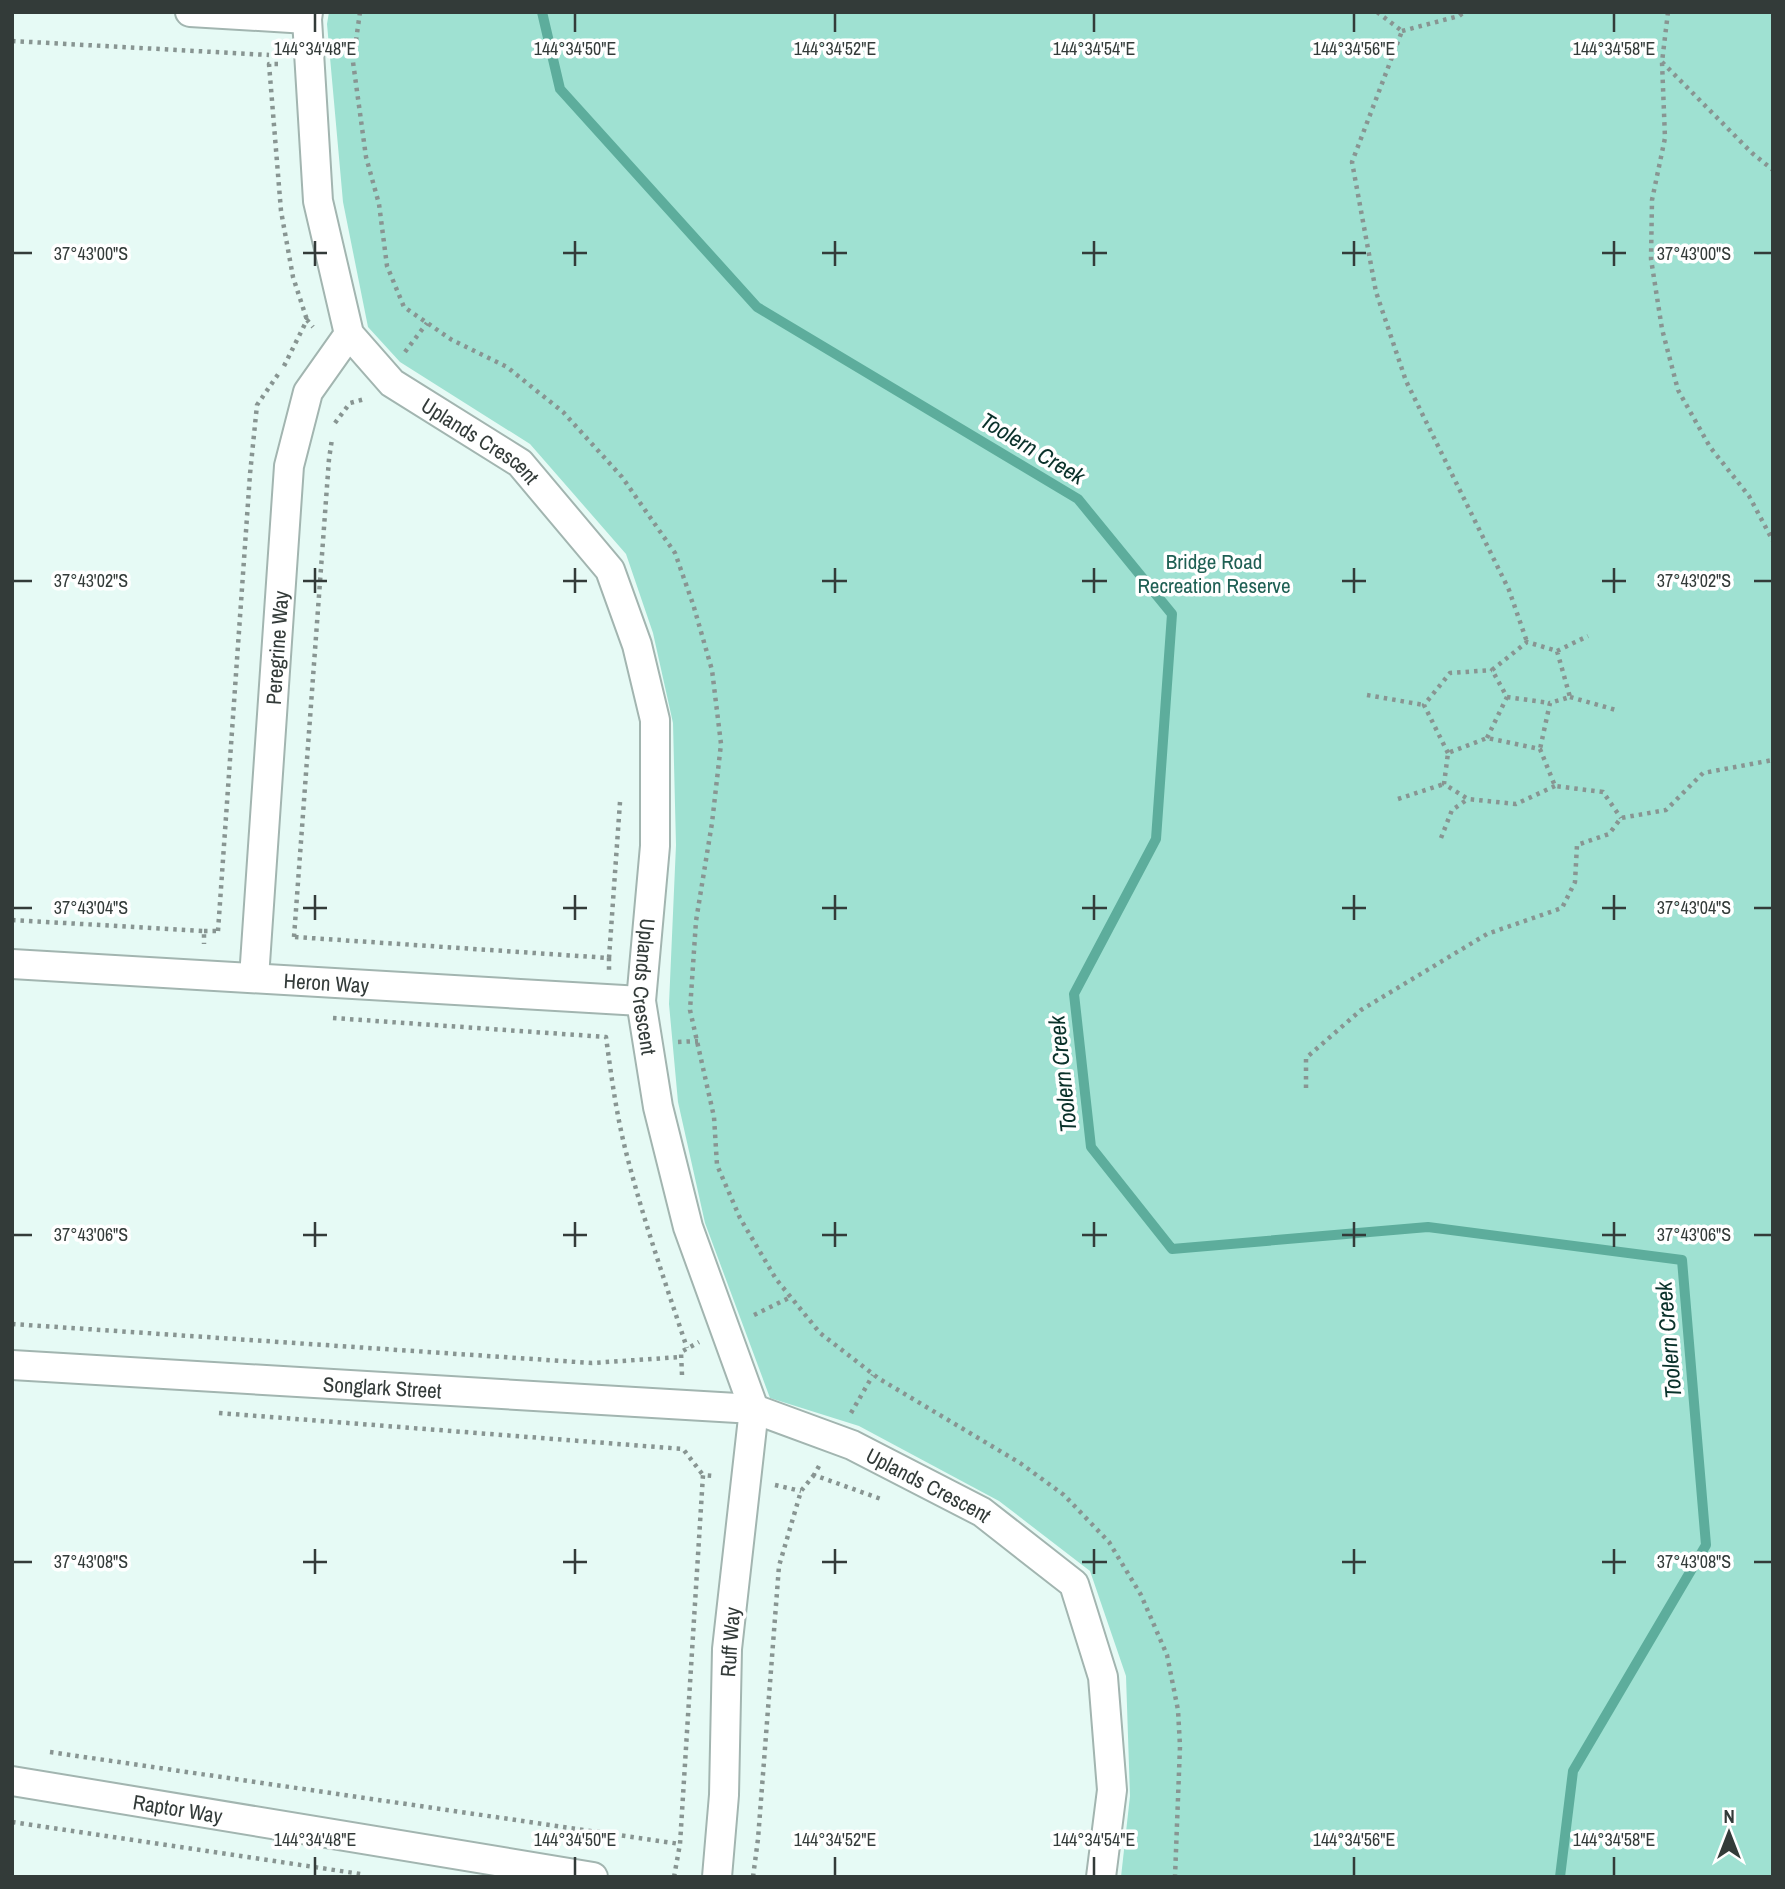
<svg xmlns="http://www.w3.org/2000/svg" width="1785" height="1889" font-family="'Archivo Narrow',sans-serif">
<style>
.green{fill:#9fe1d2}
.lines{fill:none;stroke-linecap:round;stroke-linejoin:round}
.stream{stroke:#5dad9c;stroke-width:10}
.minor-casing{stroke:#a2b5b0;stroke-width:32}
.path{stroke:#889592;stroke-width:4.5;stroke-dasharray:3.5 5;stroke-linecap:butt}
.minor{stroke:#fff;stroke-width:28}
.ticks{fill:none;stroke:#333b39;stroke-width:2.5}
.labels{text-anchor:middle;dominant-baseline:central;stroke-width:7;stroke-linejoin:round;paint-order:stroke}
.street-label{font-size:21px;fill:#333b39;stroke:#fff}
.park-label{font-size:21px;fill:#1f6054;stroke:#fff}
.water-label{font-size:23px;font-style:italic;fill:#09312a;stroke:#fff}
.ticks-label{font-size:18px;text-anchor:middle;fill:#333b39;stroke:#fff;stroke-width:7;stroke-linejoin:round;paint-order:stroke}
</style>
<rect width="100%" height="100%" fill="#e6faf5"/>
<path class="green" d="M 329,12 L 1773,12 L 1773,1877 L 1121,1877 L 1130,1796 L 1126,1676 L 1090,1571 L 999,1501 L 859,1426 L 770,1398 L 705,1223 L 678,1102 L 669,1004 L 676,845 L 673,723 L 653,633 L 626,554 L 530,444 L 400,362 L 368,327 L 343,202 L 327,24 Z"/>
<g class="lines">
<path class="stream" d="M 542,12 L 560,89 L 757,307 L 1078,499 L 1172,614 L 1156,839 L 1074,994 L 1091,1147 L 1172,1249 L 1428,1227 L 1682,1260 L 1706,1545 L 1573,1771 L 1560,1877"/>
<defs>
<g id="minor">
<path d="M 190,12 L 307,19"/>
<path id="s1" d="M 308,12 L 307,19 L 318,201 L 349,334 L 392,383 L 520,463 L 610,570 L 637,645 L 655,720 L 655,846 L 641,1001 L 658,1107 L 688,1227 L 754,1409 L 727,1649 L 724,1795 L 717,1877"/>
<path id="s2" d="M 12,964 L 641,1001"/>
<path id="s3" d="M 254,978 L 289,466 L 308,392 L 349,334"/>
<path id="s4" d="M 12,1365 L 754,1409 L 852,1445 L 982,1512 L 1074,1584 L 1103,1677 L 1112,1790 L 1101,1877"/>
<path id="s5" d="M 12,1781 L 593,1877"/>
</g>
</defs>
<use href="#minor" class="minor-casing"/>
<path class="path" d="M 360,12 L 353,62 L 366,157 L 379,204 L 387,266 L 404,307 L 452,340 L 507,367 L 563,412 L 622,477 L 675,553 L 693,604 L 712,670 L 721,744 L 712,823 L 696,921 L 690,1010 L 714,1117 L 717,1165 L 740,1218 L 776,1279 L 820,1333 L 878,1378 L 1020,1463 L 1064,1495 L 1109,1542 L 1141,1595 L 1167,1655 L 1178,1710 L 1180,1746 L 1175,1877
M 1377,12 L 1402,31 L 1352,162 L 1376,292 L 1406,381 L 1509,590 L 1527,642
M 1668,12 L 1662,62 L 1665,138 L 1652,200 L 1651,259 L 1662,329 L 1678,390 L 1710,447 L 1749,496 L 1773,541
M 1402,31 L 1459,16 L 1464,12
M 12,41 L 269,55
M 1662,62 L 1752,153 L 1773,170
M 278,64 L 269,64 L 281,211 L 293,277 L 307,320
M 405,352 L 427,323
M 284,366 L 307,320 L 313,327
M 335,423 L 350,403 L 365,399
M 1557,651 L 1588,636
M 1367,695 L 1424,705
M 1507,697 L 1550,703
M 1570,697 L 1616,710
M 1487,738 L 1507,697 L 1492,670 L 1527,642 L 1557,651 L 1570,697 L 1550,703 L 1540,749
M 1448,753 L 1424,705 L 1450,673 L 1492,670
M 1555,786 L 1516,804 L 1468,799 L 1444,784 L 1448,753 L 1487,738 L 1540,749 L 1555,786 L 1603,792 L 1621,818
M 1398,799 L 1444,784
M 1441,838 L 1452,810 L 1468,799
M 12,920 L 204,931 L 204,944
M 204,931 L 220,931
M 218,931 L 250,474 L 257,405 L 279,373
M 294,937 L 329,459 L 332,439
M 295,937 L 609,958 L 609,970
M 609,958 L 620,802
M 333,1018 L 606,1037 C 611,1074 616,1112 625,1148 C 642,1216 665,1282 687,1348
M 678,1042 L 698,1041
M 1306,1088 L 1306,1058 L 1361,1010 L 1487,934 L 1562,908 L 1575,882 L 1577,845 L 1609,834 L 1621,818 L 1666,810 L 1703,773 L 1773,760
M 754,1315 L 791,1297
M 12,1324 L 592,1363 L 681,1357
M 682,1375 L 681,1352 L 699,1342
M 219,1413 L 683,1449 L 703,1475
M 851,1413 L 873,1375
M 819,1466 L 814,1475 L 881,1499
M 775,1485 L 801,1491
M 50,1752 L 680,1844
M 12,1822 L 361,1874
M 674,1877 L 680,1844 L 703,1475 L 714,1476
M 753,1877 L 758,1839 L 779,1566 L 801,1491 L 814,1475"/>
<use href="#minor" class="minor"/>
</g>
<path class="ticks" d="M 315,14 L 315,32M 575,14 L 575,32M 835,14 L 835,32M 1094,14 L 1094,32M 1354,14 L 1354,32M 1614,14 L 1614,32M 315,241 L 315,266M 575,241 L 575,266M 835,241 L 835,266M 1094,241 L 1094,266M 1354,241 L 1354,266M 1614,241 L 1614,266M 14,253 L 32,253M 303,253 L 327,253M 563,253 L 587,253M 822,253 L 847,253M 1082,253 L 1107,253M 1342,253 L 1366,253M 1602,253 L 1626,253M 1754,253 L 1771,253M 315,568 L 315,593M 575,568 L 575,593M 835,568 L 835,593M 1094,568 L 1094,593M 1354,568 L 1354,593M 1614,568 L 1614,593M 14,581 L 32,581M 303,581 L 327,581M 563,581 L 587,581M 822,581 L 847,581M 1082,581 L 1107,581M 1342,581 L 1366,581M 1602,581 L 1626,581M 1754,581 L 1771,581M 315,895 L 315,920M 575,895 L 575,920M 835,895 L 835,920M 1094,895 L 1094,920M 1354,895 L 1354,920M 1614,895 L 1614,920M 14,908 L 32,908M 303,908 L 327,908M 563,908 L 587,908M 822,908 L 847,908M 1082,908 L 1107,908M 1342,908 L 1366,908M 1602,908 L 1626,908M 1754,908 L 1771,908M 315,1222 L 315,1247M 575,1222 L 575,1247M 835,1222 L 835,1247M 1094,1222 L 1094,1247M 1354,1222 L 1354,1247M 1614,1222 L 1614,1247M 14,1235 L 32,1235M 303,1235 L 327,1235M 563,1235 L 587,1235M 822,1235 L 847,1235M 1082,1235 L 1107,1235M 1342,1235 L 1366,1235M 1602,1235 L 1626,1235M 1754,1235 L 1771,1235M 315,1549 L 315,1574M 575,1549 L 575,1574M 835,1549 L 835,1574M 1094,1549 L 1094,1574M 1354,1549 L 1354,1574M 1614,1549 L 1614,1574M 14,1562 L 32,1562M 303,1562 L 327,1562M 563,1562 L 587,1562M 822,1562 L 847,1562M 1082,1562 L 1107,1562M 1342,1562 L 1366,1562M 1602,1562 L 1626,1562M 1754,1562 L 1771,1562M 315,1857 L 315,1875M 575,1857 L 575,1875M 835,1857 L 835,1875M 1094,1857 L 1094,1875M 1354,1857 L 1354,1875M 1614,1857 L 1614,1875"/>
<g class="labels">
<g class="street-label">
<text stroke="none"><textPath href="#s1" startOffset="497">Uplands Crescent</textPath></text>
<text stroke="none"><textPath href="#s3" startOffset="331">Peregrine Way</textPath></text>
<text stroke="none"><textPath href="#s2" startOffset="315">Heron Way</textPath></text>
<text stroke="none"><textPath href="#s1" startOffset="1106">Uplands Crescent</textPath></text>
<text stroke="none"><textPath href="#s4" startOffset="371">Songlark Street</textPath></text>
<text stroke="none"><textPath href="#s4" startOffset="934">Uplands Crescent</textPath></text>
<text transform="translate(730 1642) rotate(-86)">Ruff Way</text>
<text stroke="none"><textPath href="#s5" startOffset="168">Raptor Way</textPath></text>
</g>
<g class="park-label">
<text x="1214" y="561">Bridge Road<tspan x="1214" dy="24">Recreation Reserve</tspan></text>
</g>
<g class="water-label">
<text transform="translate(1033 448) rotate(31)">Toolern Creek</text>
<text transform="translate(1062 1074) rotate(-96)">Toolern Creek</text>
<text transform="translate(1668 1340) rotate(-95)">Toolern Creek</text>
</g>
</g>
<g class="ticks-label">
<text x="315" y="55">144°34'48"E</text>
<text x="575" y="55">144°34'50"E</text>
<text x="835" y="55">144°34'52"E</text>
<text x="1094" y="55">144°34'54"E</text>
<text x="1354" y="55">144°34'56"E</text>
<text x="1614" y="55">144°34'58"E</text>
<text x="91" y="260">37°43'00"S</text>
<text x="1694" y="260">37°43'00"S</text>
<text x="91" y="587">37°43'02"S</text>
<text x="1694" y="587">37°43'02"S</text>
<text x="91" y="914">37°43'04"S</text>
<text x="1694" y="914">37°43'04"S</text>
<text x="91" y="1241">37°43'06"S</text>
<text x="1694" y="1241">37°43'06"S</text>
<text x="91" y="1568">37°43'08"S</text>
<text x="1694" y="1568">37°43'08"S</text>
<text x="315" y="1846">144°34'48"E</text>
<text x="575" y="1846">144°34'50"E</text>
<text x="835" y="1846">144°34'52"E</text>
<text x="1094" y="1846">144°34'54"E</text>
<text x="1354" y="1846">144°34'56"E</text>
<text x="1614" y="1846">144°34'58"E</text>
</g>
<rect width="1785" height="1889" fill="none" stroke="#333b39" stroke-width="28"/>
<g transform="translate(1729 1833)" stroke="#ffffff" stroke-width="5" paint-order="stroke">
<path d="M0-5L12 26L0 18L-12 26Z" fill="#333b39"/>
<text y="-10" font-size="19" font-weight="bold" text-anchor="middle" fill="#333b39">N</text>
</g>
</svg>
